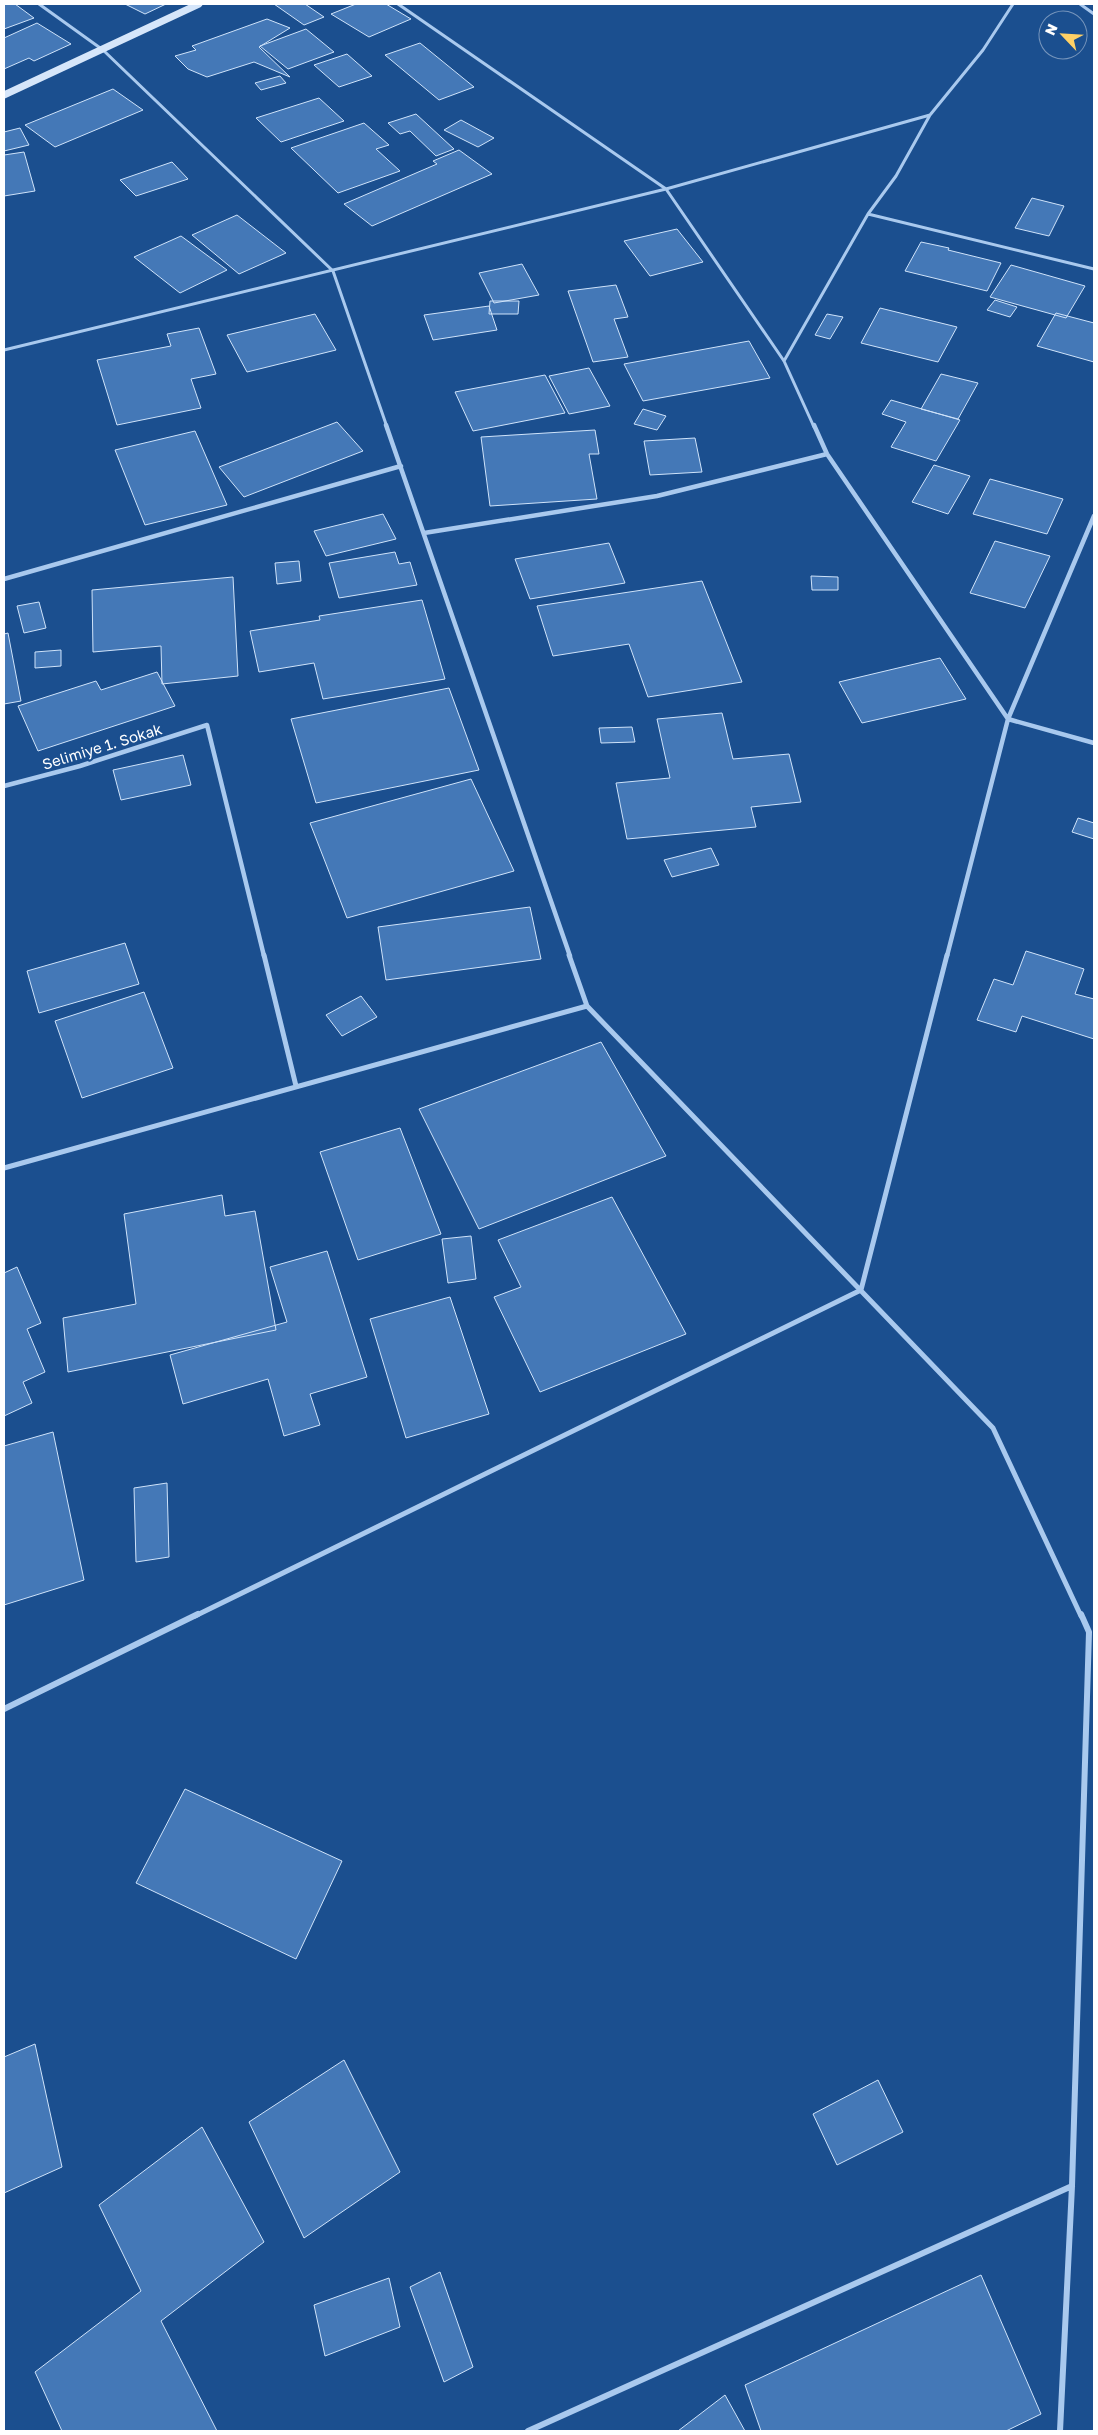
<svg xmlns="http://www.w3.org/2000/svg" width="1098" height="2435" font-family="'Golos Text',sans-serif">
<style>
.building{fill:#4478b7;stroke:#cfe3fa}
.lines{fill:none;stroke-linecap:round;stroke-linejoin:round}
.street-far3{stroke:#a9c9ee;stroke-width:3}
.street-far2{stroke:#a9c9ee;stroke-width:4.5}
.street-far1{stroke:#a9c9ee;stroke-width:5}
.street{stroke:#a9c9ee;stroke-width:6}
.secondary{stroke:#d6e6fa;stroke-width:7}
.labels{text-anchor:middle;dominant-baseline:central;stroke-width:4.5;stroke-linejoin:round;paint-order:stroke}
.street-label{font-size:15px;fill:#fff;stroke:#1b4f8f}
</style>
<rect width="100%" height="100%" fill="#1b4f8f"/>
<path class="building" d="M 4,4 L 15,4 L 34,18 L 4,29 Z
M 125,4 L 166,4 L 145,14 Z
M 274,4 L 305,4 L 324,17 L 304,25 Z
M 356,4 L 386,4 L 411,19 L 369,37 L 331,14 Z
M 267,19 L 290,28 L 259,47 L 290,77 L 254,62 L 207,77 L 188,69 L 175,56 L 196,50 L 192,46 Z
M 37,23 L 71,44 L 34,61 L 29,58 L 4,69 L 4,38 Z
M 306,29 L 334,52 L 288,69 L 260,46 Z
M 420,43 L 474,87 L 439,100 L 385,55 Z
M 347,54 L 372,76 L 339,87 L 314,65 Z
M 280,76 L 286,83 L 261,90 L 255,83 Z
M 113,89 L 143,110 L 55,147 L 25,125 Z
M 319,98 L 344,121 L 281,142 L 256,118 Z
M 416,114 L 454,149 L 436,156 L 410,131 L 400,134 L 388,123 Z
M 461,120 L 494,138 L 478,147 L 444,130 Z
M 364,123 L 389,145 L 376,149 L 400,171 L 338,193 L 291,148 Z
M 20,128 L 29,145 L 4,151 L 4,132 Z
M 459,150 L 492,174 L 372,226 L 344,204 L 437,164 L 433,161 Z
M 24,152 L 35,191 L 4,196 L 4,155 Z
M 172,162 L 188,179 L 136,196 L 120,180 Z
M 1032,198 L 1064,206 L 1049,236 L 1015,228 Z
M 237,215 L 286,253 L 239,274 L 192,235 Z
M 677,229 L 703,262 L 650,276 L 624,241 Z
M 181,236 L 227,270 L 180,293 L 134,257 Z
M 921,242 L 949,248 L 948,250 L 1001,263 L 987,291 L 905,271 Z
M 522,264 L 539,295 L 494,303 L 479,273 Z
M 1011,265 L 1085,286 L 1066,318 L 990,297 Z
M 616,285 L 628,317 L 614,319 L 628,357 L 593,362 L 568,291 Z
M 995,300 L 1017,307 L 1010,317 L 987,310 Z
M 490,301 L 519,301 L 518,314 L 489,314 Z
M 489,306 L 497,330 L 433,340 L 424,315 Z
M 880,308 L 957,327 L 938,362 L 861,343 Z
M 1056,313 L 1094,323 L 1094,362 L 1037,346 Z
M 315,314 L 336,350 L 247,372 L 227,335 Z
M 827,314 L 843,317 L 830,339 L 815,335 Z
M 199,328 L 216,374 L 191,379 L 201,408 L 117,425 L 97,360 L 171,346 L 167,334 Z
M 749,341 L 770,378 L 643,401 L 624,364 Z
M 589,368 L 610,406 L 569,414 L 549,376 Z
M 941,374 L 978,383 L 958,419 L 921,409 Z
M 545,375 L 565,413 L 473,431 L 455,392 Z
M 891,400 L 960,420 L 936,461 L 891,447 L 906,422 L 882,414 Z
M 643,409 L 666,416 L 657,430 L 634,424 Z
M 337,422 L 363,451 L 244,497 L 219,467 Z
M 595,430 L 599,454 L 589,454 L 597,499 L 490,506 L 481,437 Z
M 195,431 L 227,505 L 145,525 L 115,450 Z
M 695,438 L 702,472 L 650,475 L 644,441 Z
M 934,465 L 970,476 L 948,514 L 912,502 Z
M 990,479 L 1063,499 L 1047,534 L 973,514 Z
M 383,514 L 396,539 L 326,556 L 314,531 Z
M 995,541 L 1050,556 L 1025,608 L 970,593 Z
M 609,543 L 625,583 L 530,599 L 515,559 Z
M 395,552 L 399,564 L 410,562 L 417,585 L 339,598 L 329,563 Z
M 299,561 L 301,581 L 277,584 L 275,563 Z
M 811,576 L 838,577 L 838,590 L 812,590 Z
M 233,577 L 238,676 L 162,684 L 161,646 L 93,652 L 92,590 Z
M 702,581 L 742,682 L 648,697 L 629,644 L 553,656 L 537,606 Z
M 422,600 L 445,679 L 323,699 L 314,663 L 259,672 L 250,631 L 320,620 L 319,616 Z
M 39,602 L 46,628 L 24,633 L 17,606 Z
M 8,633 L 21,701 L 4,704 L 4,634 Z
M 61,650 L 61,666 L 35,668 L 35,652 Z
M 940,658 L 966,699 L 862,723 L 839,682 Z
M 157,672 L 175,706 L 38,751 L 18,706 L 96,681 L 101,690 Z
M 449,688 L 479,770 L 316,803 L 291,719 Z
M 722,713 L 733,759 L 789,754 L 801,802 L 751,807 L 756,827 L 627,839 L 616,783 L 670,778 L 657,719 Z
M 632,727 L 635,742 L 601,743 L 599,728 Z
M 183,755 L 191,785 L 121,800 L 113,770 Z
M 471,779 L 514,871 L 347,918 L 310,823 Z
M 1078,818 L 1094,823 L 1094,839 L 1072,832 Z
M 711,848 L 719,865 L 672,877 L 664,860 Z
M 530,907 L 541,959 L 386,980 L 378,927 Z
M 125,943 L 139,984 L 39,1013 L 27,971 Z
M 1026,951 L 1084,969 L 1075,994 L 1094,999 L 1094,1039 L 1022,1016 L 1016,1032 L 977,1020 L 994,979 L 1013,985 Z
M 144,992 L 173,1068 L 82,1098 L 55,1021 Z
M 361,996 L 377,1017 L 342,1036 L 326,1015 Z
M 601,1042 L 666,1156 L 479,1229 L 419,1109 Z
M 400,1128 L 441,1234 L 358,1260 L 320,1152 Z
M 222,1195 L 225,1216 L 255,1211 L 276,1330 L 68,1372 L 63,1318 L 136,1304 L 124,1214 Z
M 612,1197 L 686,1334 L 540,1392 L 494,1297 L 521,1287 L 498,1240 Z
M 471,1236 L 476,1279 L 448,1283 L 442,1239 Z
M 327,1251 L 367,1377 L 310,1394 L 320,1425 L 284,1436 L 268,1379 L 183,1404 L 170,1355 L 287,1322 L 270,1267 Z
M 17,1267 L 41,1323 L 27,1329 L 45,1372 L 23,1382 L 32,1403 L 4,1416 L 4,1273 Z
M 450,1297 L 489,1414 L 406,1438 L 370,1319 Z
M 53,1432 L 84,1580 L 4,1605 L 4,1446 Z
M 167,1483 L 169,1557 L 136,1562 L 134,1488 Z
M 185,1789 L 342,1861 L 296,1959 L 136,1883 Z
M 35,2044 L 62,2167 L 4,2193 L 4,2057 Z
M 344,2060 L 400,2172 L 304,2238 L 249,2122 Z
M 878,2080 L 903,2132 L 837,2165 L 813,2114 Z
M 202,2127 L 264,2242 L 161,2321 L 217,2431 L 62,2431 L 35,2372 L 141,2291 L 99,2205 Z
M 440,2272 L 473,2367 L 444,2382 L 410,2287 Z
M 981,2275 L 1041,2414 L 1006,2431 L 761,2431 L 745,2385 Z
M 389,2278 L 400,2327 L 325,2356 L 314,2305 Z
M 725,2395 L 745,2431 L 678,2431 Z"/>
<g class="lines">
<path class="street-far3" d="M 39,4 L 103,50 L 333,271 L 387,427
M 398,4 L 666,189 L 784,361 L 814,427
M 1080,4 L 1094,14
M 868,214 L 1094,269
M 4,350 L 666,189 L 930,115
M 784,361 L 868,214 L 896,176 L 930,115 L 983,50 L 1013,4"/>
<path class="street-far2" d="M 386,425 L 570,956
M 814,425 L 827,454 L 1008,719 L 1094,743
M 424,533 L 657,496 L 827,454
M 4,579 L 401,466
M 4,786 L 80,766 L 207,725 L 264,956
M 947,956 L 1008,719 L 1094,516"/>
<path class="street-far1" d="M 264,955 L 296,1086
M 569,955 L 587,1006 L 993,1428 L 1081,1616
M 4,1168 L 587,1006
M 195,1616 L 861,1290 L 947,955"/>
<path class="street" d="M 4,1709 L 198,1614
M 528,2431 L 1072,2186
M 1060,2431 L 1072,2186 L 1089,1632 L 1081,1614"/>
<path class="secondary" d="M 4,95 L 199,4"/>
</g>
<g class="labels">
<g class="street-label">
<text transform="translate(102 746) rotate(-17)">Selimiye 1. Sokak</text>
</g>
</g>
<rect width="1098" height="2435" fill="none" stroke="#ffffff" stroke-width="10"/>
<g transform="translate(1063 35) rotate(295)"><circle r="24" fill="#1b4f8f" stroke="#7695bc"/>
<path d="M0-4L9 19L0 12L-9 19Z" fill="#ffd166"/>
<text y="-8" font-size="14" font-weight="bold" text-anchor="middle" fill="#ffffff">N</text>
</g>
</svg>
